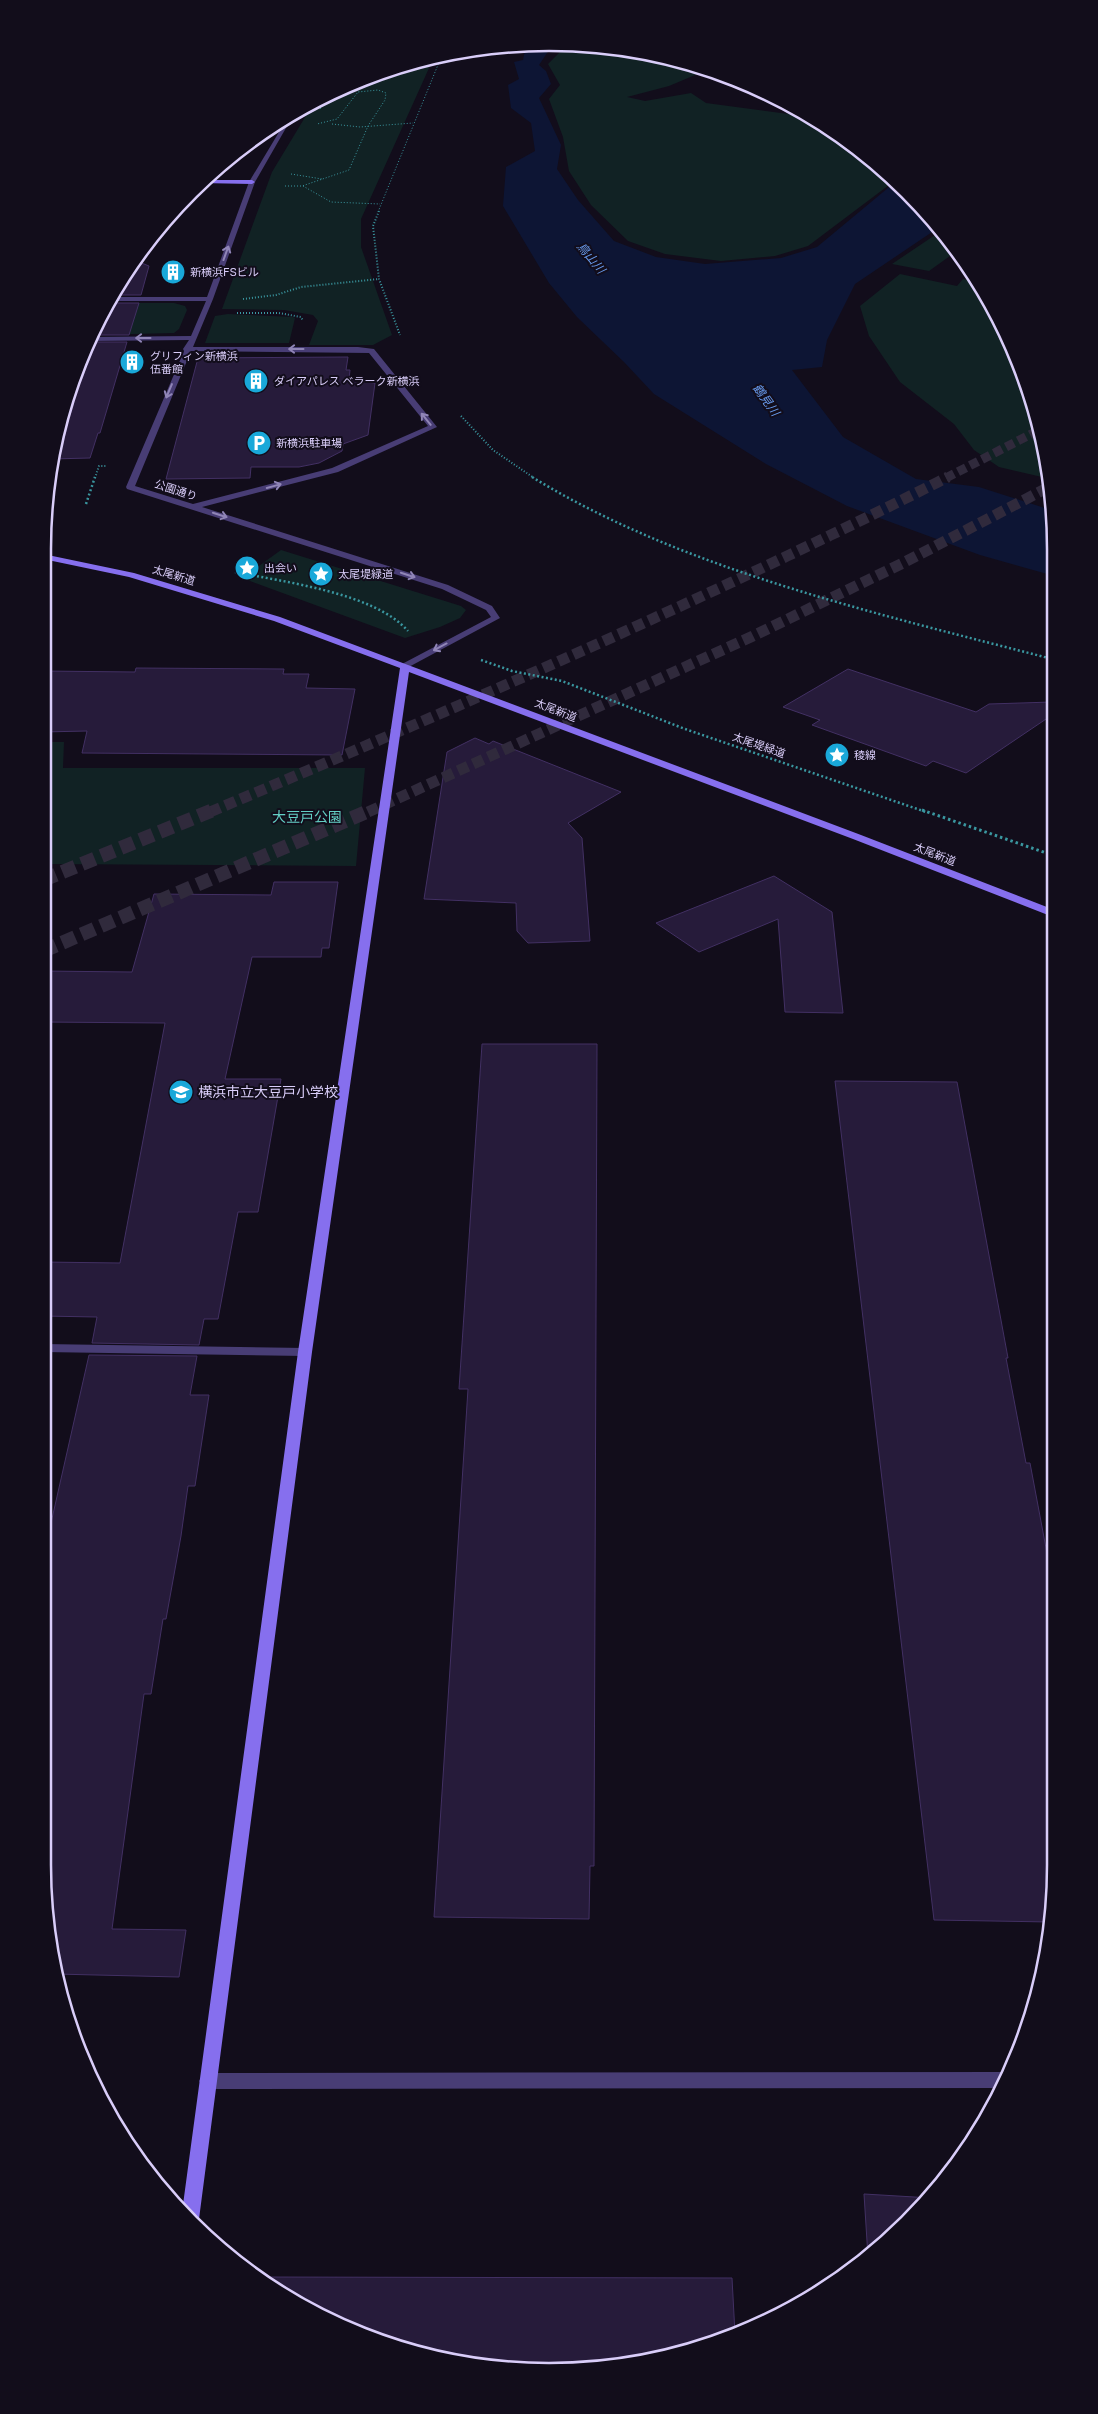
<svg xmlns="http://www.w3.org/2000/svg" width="1098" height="2414" font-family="'Public Sans','Noto Sans JP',sans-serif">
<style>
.green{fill:#112224}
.water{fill:#0d1534}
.building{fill:#261b3a;stroke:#423063}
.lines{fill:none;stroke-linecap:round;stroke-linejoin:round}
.highway-tunnel-far2{stroke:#302a3c;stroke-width:9;stroke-dasharray:9 4.5;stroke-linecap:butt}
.highway-tunnel-far1{stroke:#302a3c;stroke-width:11;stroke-dasharray:11 5.5;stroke-linecap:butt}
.highway-tunnel{stroke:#302a3c;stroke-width:14;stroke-dasharray:14 7;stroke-linecap:butt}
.path-far3{stroke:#3a97a0;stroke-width:1;stroke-dasharray:1 2;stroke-linecap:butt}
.path-far2{stroke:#3a97a0;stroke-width:2;stroke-dasharray:1 2;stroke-linecap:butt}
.path-far1{stroke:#3a97a0;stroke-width:2.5;stroke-dasharray:2 2.5;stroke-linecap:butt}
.path{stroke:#3a97a0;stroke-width:3;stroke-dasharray:2.5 3;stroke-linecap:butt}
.street{fill:#483d75;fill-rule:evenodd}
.secondary{fill:#866fee;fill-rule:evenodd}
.oneway{stroke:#9085b7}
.labels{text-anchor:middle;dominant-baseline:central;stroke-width:4;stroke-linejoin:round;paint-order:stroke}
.far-poi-label{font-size:11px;fill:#d9cdf9;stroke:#120d1b;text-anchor:start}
.far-street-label{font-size:11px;fill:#d9cdf9;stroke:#120d1b}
.far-water-label{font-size:12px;font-style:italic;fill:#679aed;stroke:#120d1b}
.park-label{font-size:14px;fill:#63cfc5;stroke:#120d1b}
.poi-label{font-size:14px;fill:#d9cdf9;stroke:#120d1b;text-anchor:start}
.rim{fill:none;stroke:#d9cdf9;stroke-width:2.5}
</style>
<rect width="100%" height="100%" fill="#120d1b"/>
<path class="green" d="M 549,43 L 643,52 L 640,53 C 662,62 685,63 707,70 L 669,86 L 627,97 L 645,101 L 691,93 L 706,103 L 803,116 L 857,147 L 893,182 L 808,246 L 775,256 L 721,261 L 665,254 L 628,241 L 591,205 L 569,171 L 563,137 L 549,99 L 560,85 L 548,64 L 561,51 Z
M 434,57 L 361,219 L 361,247 L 392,335 L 373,345 L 309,345 L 318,321 L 313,315 L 284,310 L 222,309 L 272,172 L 313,104 L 355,81 Z
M 941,231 L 957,251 L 929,271 L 892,264 Z
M 900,274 L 957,286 L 963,279 L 973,280 L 976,284 L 974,287 L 978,287 L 1017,355 L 1051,483 L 1042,477 L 999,467 L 974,450 L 954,424 L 900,382 L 869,336 L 860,306 Z
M 109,303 L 174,303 L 185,306 L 187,310 L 179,329 L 174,333 L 92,335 Z
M 228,314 L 293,317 L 295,318 L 289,343 L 205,343 L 215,316 Z
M 281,550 L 461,606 L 466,610 L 460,618 L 440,627 L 405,638 L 242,578 Z
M 43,742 L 64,742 L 63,768 L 365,768 L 356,866 L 43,864 Z"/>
<path class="water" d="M 541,43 L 549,50 L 539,65 L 546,71 L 551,84 L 539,98 L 561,145 L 557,169 L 578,200 L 614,241 L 656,257 L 705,264 L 781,258 L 817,247 L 894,183 L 938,228 L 855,284 L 827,340 L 822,367 L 792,370 L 843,437 L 916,479 L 979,487 L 1051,510 L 1051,575 L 980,555 L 847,506 L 766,464 L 654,394 L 624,362 L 577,317 L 549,283 L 503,206 L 506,167 L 535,151 L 531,123 L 511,108 L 508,85 L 519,79 L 514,62 L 523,60 L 526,45 Z"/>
<path class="building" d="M 134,260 L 149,266 L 141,295 L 113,295 Z
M 109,303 L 139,303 L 129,335 L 92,335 Z
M 88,342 L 127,342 L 100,433 L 98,433 L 90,458 L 51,459 L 81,355 Z
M 348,357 L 346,370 L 350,370 L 349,380 L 375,383 L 368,435 L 343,444 L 342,451 L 319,463 L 299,467 L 251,467 L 250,478 L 166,479 L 198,358 Z
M 136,668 L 284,669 L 283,674 L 309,674 L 306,688 L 355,689 L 342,755 L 82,753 L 87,731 L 42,732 L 42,671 L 135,672 Z
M 848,669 L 976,712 L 989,704 L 1052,702 L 1052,715 L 966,773 L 933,761 L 926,766 L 812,725 L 820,720 L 783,707 Z
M 475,738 L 489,744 L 493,741 L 621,792 L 568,823 L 582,838 L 590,941 L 528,943 L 517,931 L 516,903 L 424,899 L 447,752 Z
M 774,876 L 832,912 L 843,1013 L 785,1012 L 778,919 L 699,952 L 656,923 Z
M 274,882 L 338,882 L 329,948 L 322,948 L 321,957 L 252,957 L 225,1079 L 281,1079 L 258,1212 L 238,1212 L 218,1319 L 204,1319 L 199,1345 L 92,1343 L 97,1317 L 42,1316 L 42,1262 L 120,1263 L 165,1023 L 42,1022 L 42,971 L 132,972 L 154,894 L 271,895 Z
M 482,1044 L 597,1044 L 594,1866 L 590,1866 L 589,1919 L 434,1917 L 468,1389 L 459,1389 Z
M 835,1081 L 957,1082 L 1008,1358 L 1006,1358 L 1026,1463 L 1030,1463 L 1055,1596 L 1056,1865 L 1050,1922 L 934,1920 Z
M 89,1355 L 197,1356 L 190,1395 L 209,1395 L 195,1486 L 188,1486 L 181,1536 L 166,1619 L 163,1619 L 151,1694 L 144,1694 L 112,1929 L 186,1930 L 179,1977 L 55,1974 L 52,1964 L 42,1865 L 42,1563 Z
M 864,2194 L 931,2198 L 868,2257 Z
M 256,2277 L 732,2278 L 735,2334 L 712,2345 L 615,2367 L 549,2372 L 450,2362 L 386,2345 L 296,2304 Z"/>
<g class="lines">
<path class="highway-tunnel-far2" d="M 946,478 L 1037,431"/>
<path class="highway-tunnel-far1" d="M 210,812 C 459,707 707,599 948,477
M 368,812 L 753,636 L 903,563 L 1051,486"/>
<path class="highway-tunnel" d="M 43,880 L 213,810
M 43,951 L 371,810"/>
<path class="path-far3" d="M 320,109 L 330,95
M 332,124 L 360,127 L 413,123
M 291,174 L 322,179
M 285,186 L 302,186 L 349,170 L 368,126 L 385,100 L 386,93 L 378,90 L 358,92 L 337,119 L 317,124
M 303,186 L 331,202 L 380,204
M 378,212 L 442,55"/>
<path class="path-far2" d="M 379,211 L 373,226 L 379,279 L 400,335
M 243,299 L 276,295 L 301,287 L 379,279
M 237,313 L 279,313 L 301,317 L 303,321
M 461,416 L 493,450 L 534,478
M 95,478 L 99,466 L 106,466"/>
<path class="path-far1" d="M 532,477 C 686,571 879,614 1052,659
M 86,504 L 95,477
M 235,572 C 284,582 375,593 408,631
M 481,660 L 512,671 L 562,681 L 685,729 L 926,812"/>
<path class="path" d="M 922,810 L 1052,855"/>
<path class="street" d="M 294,114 L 255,182 L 213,299 L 193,347 L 358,347 L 374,349 L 437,427 L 338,472 L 202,507 L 448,585 L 492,606 L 500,618 L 405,669 L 402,668 L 402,664 L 491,617 L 486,610 L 442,589 L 127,489 L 126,487 L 184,351 L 183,349 L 189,340 L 89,341 L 91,337 L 191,336 L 206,301 L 110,301 L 112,297 L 207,297 L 249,182 L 288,117 ZM 191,351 L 369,353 L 428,426 L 332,468 L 193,504 L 135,486 Z
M 43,1344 L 305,1348 L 312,1352 L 305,1356 L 43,1352 Z
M 1007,2072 L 1010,2073 L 1003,2088 L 208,2089 L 202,2086 L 199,2081 L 202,2076 L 208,2073 Z"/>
<path class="secondary" d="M 204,180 L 252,180 L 255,182 L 252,184 L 200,183 Z
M 43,554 L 134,573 L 280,617 L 861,835 L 1052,909 L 1052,916 L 1048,915 L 853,839 L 409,672 L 312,1352 L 199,2219 L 196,2225 L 182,2212 L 298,1352 L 400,668 L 274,621 L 129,577 L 43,559 Z"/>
</g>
<defs><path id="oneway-shaft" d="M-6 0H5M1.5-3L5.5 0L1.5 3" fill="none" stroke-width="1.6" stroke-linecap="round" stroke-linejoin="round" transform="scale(1.25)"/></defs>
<g class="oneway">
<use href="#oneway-shaft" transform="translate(226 253) rotate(-70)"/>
<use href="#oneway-shaft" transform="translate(143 338) rotate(180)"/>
<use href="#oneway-shaft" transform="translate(296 349) rotate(180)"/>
<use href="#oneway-shaft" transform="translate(169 391) rotate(113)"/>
<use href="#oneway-shaft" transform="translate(426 419) rotate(-129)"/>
<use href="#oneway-shaft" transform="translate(274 486) rotate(-15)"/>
<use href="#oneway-shaft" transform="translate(220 515) rotate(18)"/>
<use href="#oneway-shaft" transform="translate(408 575) rotate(18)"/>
<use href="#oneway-shaft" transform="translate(440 647) rotate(152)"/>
</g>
<defs>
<symbol id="building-disc" viewBox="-11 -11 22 22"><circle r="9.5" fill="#19a8d9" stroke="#120d1b"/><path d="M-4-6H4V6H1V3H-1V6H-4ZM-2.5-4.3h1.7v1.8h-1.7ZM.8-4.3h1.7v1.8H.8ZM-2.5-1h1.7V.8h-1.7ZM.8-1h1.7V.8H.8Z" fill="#fff"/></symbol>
<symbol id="parking-disc" viewBox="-11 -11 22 22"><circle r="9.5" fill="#19a8d9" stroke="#120d1b"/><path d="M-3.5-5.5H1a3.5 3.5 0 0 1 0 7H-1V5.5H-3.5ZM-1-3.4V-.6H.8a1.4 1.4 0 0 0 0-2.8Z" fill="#fff"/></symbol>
<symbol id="sight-disc" viewBox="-11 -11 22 22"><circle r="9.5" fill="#19a8d9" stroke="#120d1b"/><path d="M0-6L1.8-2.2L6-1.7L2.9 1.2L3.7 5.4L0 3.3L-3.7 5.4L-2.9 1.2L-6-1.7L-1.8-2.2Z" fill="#fff"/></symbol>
<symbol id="school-disc" viewBox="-11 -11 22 22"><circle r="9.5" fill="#19a8d9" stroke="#120d1b"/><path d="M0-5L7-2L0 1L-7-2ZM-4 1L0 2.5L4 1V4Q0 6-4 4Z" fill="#fff"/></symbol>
</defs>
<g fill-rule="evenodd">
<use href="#building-disc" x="159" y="258" width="28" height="28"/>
<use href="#building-disc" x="118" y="348" width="28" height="28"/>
<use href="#building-disc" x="242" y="367" width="28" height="28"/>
<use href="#parking-disc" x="245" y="429" width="28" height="28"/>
<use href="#sight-disc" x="233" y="554" width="28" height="28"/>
<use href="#sight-disc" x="307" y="560" width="28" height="28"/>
<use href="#sight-disc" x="823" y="741" width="28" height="28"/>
<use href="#school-disc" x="167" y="1078" width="28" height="28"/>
</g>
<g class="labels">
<g class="far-poi-label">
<text x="190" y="272">新横浜FSビル</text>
<text x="150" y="356">グリフィン新横浜<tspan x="150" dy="13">伍番館</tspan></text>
<text x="274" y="381">ダイアパレス ベラーク新横浜</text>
<text x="276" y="443">新横浜駐車場</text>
<text x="264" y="568">出会い</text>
<text x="338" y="574">太尾堤緑道</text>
<text x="854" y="755">稜線</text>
</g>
<g class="far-street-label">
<text transform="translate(176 490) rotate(18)">公園通り</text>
<text transform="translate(174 575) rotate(17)">太尾新道</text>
<text transform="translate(556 710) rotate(21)">太尾新道</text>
<text transform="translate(759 745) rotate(19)">太尾堤緑道</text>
<text transform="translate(935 854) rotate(21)">太尾新道</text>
</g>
<g class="far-water-label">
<text transform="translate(591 258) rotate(50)">鳥山川</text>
<text transform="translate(766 400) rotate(54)">鶴見川</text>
</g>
<g class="park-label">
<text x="307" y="817">大豆戸公園</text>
</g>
<g class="poi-label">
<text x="198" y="1092">横浜市立大豆戸小学校</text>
</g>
</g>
<path d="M0 0H1098V2414H0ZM549 51H549A498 498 0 0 1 1047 549V1865A498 498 0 0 1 549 2363H549A498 498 0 0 1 51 1865V549A498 498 0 0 1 549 51Z" fill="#120d1b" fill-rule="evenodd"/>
<path class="rim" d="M549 51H549A498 498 0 0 1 1047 549V1865A498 498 0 0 1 549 2363H549A498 498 0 0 1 51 1865V549A498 498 0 0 1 549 51Z"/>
</svg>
